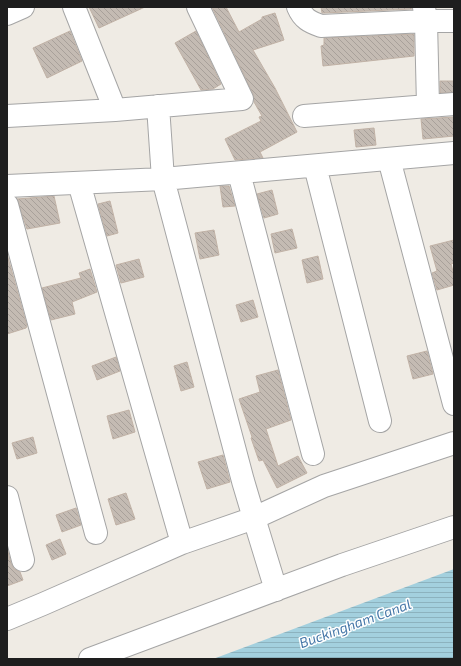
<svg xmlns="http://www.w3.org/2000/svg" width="461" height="666" font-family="'Exo 2',sans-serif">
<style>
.water{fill:url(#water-rules)}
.building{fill:url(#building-back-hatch);stroke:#c1b2a6}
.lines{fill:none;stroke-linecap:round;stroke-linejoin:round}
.minor-casing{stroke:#a5a5a5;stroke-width:24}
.minor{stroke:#fff;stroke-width:22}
.labels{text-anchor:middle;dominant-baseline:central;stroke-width:3;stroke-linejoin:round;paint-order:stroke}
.water-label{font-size:14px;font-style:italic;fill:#4577a8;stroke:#fff}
</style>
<defs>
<pattern id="water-rules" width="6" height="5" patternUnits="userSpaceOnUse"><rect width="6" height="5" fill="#a3d0de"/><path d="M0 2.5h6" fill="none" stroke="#8cb2be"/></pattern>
<pattern id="building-back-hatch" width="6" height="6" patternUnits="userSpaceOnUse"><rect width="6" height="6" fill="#c4bbb3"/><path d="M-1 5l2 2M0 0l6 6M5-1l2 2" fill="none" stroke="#a8a09a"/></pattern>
</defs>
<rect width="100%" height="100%" fill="#efebe4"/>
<path class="water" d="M 454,569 L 454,659 L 213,659 Z"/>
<path class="building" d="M 89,7 L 145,7 L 99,28 Z
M 212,7 L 226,7 L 239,32 L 262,19 L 262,17 L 275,13 L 284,40 L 253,50 L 275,88 L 297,132 L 260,152 L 263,158 L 235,160 L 225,139 L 261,121 L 259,117 L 262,116 L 254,102 L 253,94 Z
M 321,7 L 412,7 L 412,9 L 323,13 L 322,13 Z
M 70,31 L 82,61 L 47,78 L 33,48 Z
M 196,31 L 221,84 L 213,89 L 201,90 L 175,43 Z
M 414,34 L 414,56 L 323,66 L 321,46 L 324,45 L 324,38 Z
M 440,81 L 454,81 L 454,92 L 440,93 Z
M 454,117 L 454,136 L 423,139 L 421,119 Z
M 374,128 L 376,145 L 356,147 L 354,130 Z
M 220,186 L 229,186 L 235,206 L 223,207 Z
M 272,190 L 278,214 L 264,218 L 257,194 Z
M 54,196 L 60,223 L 27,229 L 17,199 Z
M 110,201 L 118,233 L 107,236 L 98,204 Z
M 292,229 L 297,248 L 275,253 L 271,234 Z
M 214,230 L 219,255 L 200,259 L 195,233 Z
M 454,240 L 454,263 L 451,264 L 454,275 L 454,285 L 437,290 L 432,273 L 437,271 L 430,246 Z
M 7,254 L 27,326 L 26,328 L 7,334 Z
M 318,256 L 323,279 L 307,283 L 302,260 Z
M 139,259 L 144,277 L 121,283 L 116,265 Z
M 90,269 L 97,292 L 72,302 L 75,314 L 51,320 L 42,288 L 81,278 L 79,273 Z
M 253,300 L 258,317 L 241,322 L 236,305 Z
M 427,351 L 433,374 L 413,379 L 407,356 Z
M 116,357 L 120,371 L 97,380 L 92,366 Z
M 187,362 L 194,387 L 181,391 L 174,366 Z
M 278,370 L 291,420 L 266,429 L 278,466 L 298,456 L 307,473 L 277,488 L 263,460 L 259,461 L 251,438 L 252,437 L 239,399 L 260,392 L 256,376 Z
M 129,410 L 135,432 L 113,439 L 107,416 Z
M 33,437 L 37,453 L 17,459 L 12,443 Z
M 223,455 L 230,482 L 207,489 L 198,462 Z
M 126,493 L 135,519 L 116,525 L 108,499 Z
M 76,508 L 81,525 L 62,532 L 56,515 Z
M 60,539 L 66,554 L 52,560 L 46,545 Z
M 7,548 L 11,563 L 14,569 L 20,572 L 23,580 L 7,586 Z"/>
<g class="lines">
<defs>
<path id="minor" d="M 74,7 L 115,110
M 298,7 C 303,19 310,22 321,26 L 426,21 L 454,21
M 424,7 L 426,21 L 428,106 L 454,104
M 7,14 L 23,7
M 7,116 L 115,110 L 242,99 L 198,7
M 304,116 L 428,106
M 389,159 L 454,404
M 315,166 L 380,421
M 239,173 L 313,454
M 79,183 L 182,543
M 7,186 L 163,179 L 454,153
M 7,205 L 96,533
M 7,497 L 23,560
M 276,590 L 254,518 L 324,486 L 454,443
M 7,619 L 43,604 L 182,543 L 254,518 L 243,481 L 163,179 L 158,106
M 90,659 L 342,565 L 454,527"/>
</defs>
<use href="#minor" class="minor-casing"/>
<use href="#minor" class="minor"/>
</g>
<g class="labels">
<g class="water-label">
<text transform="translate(355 623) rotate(-20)">Buckingham Canal</text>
</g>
</g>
<rect width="461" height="666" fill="none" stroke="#1e1e1e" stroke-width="16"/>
</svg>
